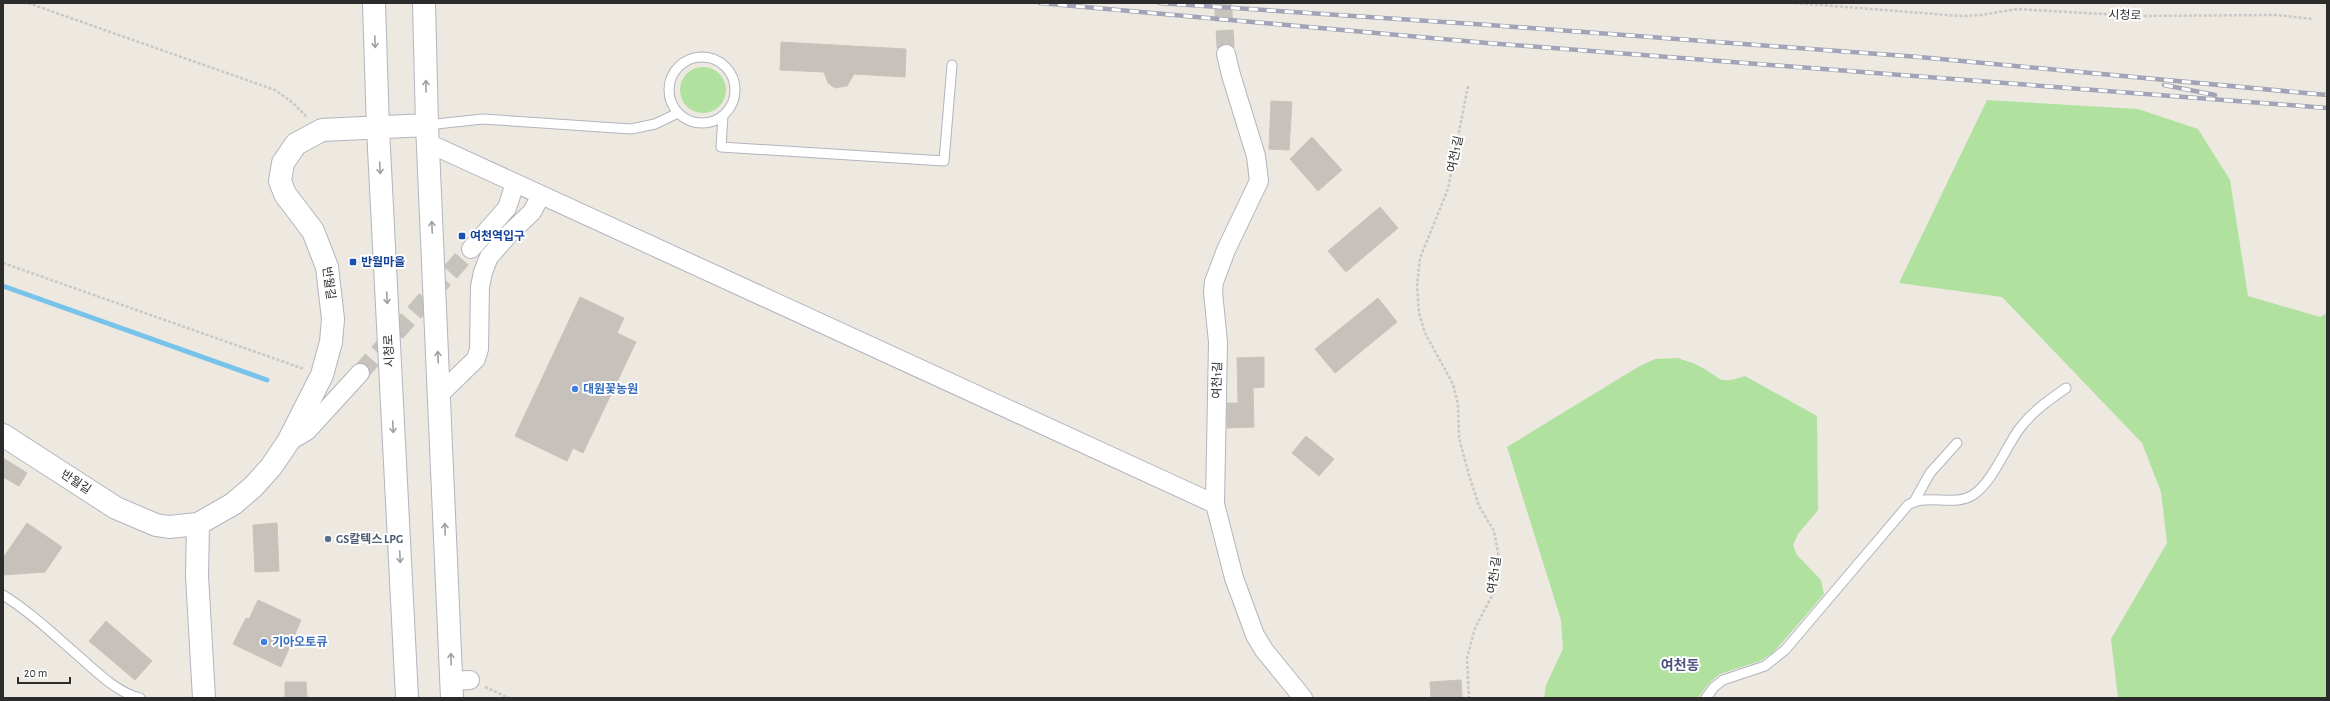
<svg xmlns="http://www.w3.org/2000/svg" width="2330" height="701" font-family="'Alegreya Sans','Noto Sans KR',sans-serif">
<style>
.green{fill:#b0e19f}
.lines{fill:none;stroke-linecap:round;stroke-linejoin:round}
.stream{stroke:#78c3ea;stroke-width:5}
.building{fill:#c6c2bb;stroke:#c9c4b9}
.minor-tunnel{stroke:#c6c2bc;stroke-width:18;stroke-dasharray:18 9;stroke-linecap:butt}
.service-casing{stroke:#b3b4bf;stroke-width:11}
.minor-casing{stroke:#b3b4bf;stroke-width:20}
.tertiary-casing{stroke:#b3b4bf;stroke-width:24}
.path{stroke:#c8c8c8;stroke-width:2.5;stroke-dasharray:3 2;stroke-linecap:butt}
.service{stroke:#fff;stroke-width:9}
.minor{stroke:#fff;stroke-width:18}
.tertiary{stroke:#fff;stroke-width:22}
.rail-casing{stroke:#a2a3b6;stroke-width:4.5}
.rail{stroke:#fff;stroke-width:3;stroke-dasharray:9;stroke-linecap:butt}
.oneway{stroke:#a0a0a0}
.transit-dot{fill:#1a4fb4;stroke:#fff;stroke-width:1.5}
.shop-dot{fill:#3f7fe0;stroke:#fff;stroke-width:1.5}
.service-dot{fill:#5c6f8a;stroke:#fff;stroke-width:1.5}
.labels{text-anchor:middle;dominant-baseline:central;stroke-width:4;stroke-linejoin:round;paint-order:stroke}
.street-label{font-size:12px;fill:#2c2c2c;stroke:#fff}
.transit-label{font-size:12px;font-weight:bold;fill:#164399;stroke:#fff;text-anchor:start}
.shop-label{font-size:12px;font-weight:bold;fill:#366cbe;stroke:#fff;text-anchor:start}
.service-label{font-size:12px;font-weight:bold;fill:#4e5e75;stroke:#fff;text-anchor:start}
.quarter-label{font-size:14px;font-weight:bold;fill:#4e527c;stroke:#fff}
</style>
<rect width="100%" height="100%" fill="#ede8e0"/>
<path class="green" d="M680 90a23 23 0 1 1 46 0a23 23 0 1 1-46 0Z
M 1987,100 L 2138,109 L 2198,129 L 2230,180 L 2248,296 L 2320,317 L 2327,313 L 2327,698 L 2118,698 L 2111,639 L 2167,543 L 2161,492 L 2142,443 L 2002,297 L 1899,283 Z
M 1678,358 C 1685,361 1693,362 1699,366 C 1722,377 1716,386 1745,376 L 1817,416 L 1818,510 L 1798,534 L 1793,545 L 1797,555 L 1821,580 L 1824,594 L 1773,653 L 1760,661 L 1720,674 L 1710,682 L 1698,698 L 1544,698 L 1546,685 L 1563,649 L 1561,620 L 1507,447 L 1638,367 L 1655,359 Z"/>
<g class="lines">
<path class="stream" d="M 3,286 L 267,380"/>
</g>
<path class="building" d="M 781,42 L 906,49 L 905,77 L 854,74 L 847,86 L 835,88 L 828,83 L 824,72 L 780,70 Z
M 1271,101 L 1292,102 L 1289,150 L 1269,149 Z
M 1312,137 L 1342,170 L 1318,191 L 1290,159 Z
M 1380,207 L 1398,228 L 1346,272 L 1328,251 Z
M 580,297 L 624,318 L 617,333 L 636,342 L 583,453 L 573,448 L 567,461 L 515,436 Z
M 1378,298 L 1397,322 L 1335,373 L 1315,349 Z
M 1264,357 L 1264,387 L 1253,388 L 1254,427 L 1227,428 L 1227,403 L 1238,403 L 1237,358 Z
M 1306,436 L 1334,459 L 1319,476 L 1292,453 Z
M 3,458 L 27,473 L 19,486 L 3,477 Z
M 27,523 L 62,547 L 45,572 L 3,575 L 3,558 Z
M 277,523 L 279,571 L 255,572 L 253,525 Z
M 258,600 L 301,620 L 281,667 L 233,644 L 246,618 L 249,619 Z
M 106,621 L 152,661 L 135,680 L 89,641 Z
M 1461,680 L 1462,698 L 1431,698 L 1430,682 Z
M 285,682 L 306,682 L 307,698 L 285,698 Z"/>
<g class="lines">
<path class="minor-tunnel" d="M 1223,3 L 1226,54
M 360,373 L 471,249"/>
<defs>
<path id="service" d="M669 90a33 33 0 1 1 66 0a33 33 0 1 1-66 0Z
M 723,116 L 721,147 L 944,161 L 952,65
M 427,125 L 483,119 L 631,129 L 655,124 L 678,113
M 1915,500 L 1930,473 L 1957,443
M 3,595 C 32,613 56,637 82,659 C 98,673 118,693 140,698
M 1706,698 L 1714,687 L 1723,680 L 1765,666 L 1785,650 L 1908,505 C 1928,493 1954,507 1973,495 C 1993,482 2006,446 2020,428 C 2033,411 2049,400 2066,388"/>
<path id="minor" d="M 1226,54 L 1231,75 L 1256,156 L 1259,181 L 1226,250 L 1214,282 L 1213,292 L 1218,342 L 1215,504 L 1234,578 L 1255,635 L 1264,650 L 1303,698
M 428,143 L 1215,504
M 471,249 L 507,208 L 515,183
M 439,395 L 476,359 L 479,349 L 480,287 L 483,272 L 489,257 L 511,232 L 532,212 L 541,195
M 288,442 L 307,431 L 360,373
M 452,681 L 470,680"/>
<path id="tertiary" d="M 374,3 L 378,129 L 407,698
M 424,3 L 427,125 L 452,698
M 3,435 L 116,508 L 156,525 L 169,527 L 198,524 L 233,504 L 253,487 L 271,467 L 288,442 L 322,375 L 331,342 L 333,319 L 327,267 L 313,231 L 285,194 L 280,181 L 283,163 L 296,144 L 322,130 L 427,125
M 198,524 L 197,576 L 204,698"/>
</defs>
<use href="#service" class="service-casing"/>
<use href="#minor" class="minor-casing"/>
<use href="#tertiary" class="tertiary-casing"/>
<path class="path" d="M 28,3 L 275,90 L 293,103 L 307,117
M 1795,3 L 1960,16 L 1981,15 L 2017,9 L 2136,16 L 2277,15 L 2312,19
M 1468,86 L 1448,189 L 1420,258 L 1417,286 L 1419,313 L 1425,333 L 1453,384 L 1458,404 L 1459,438 L 1469,475 L 1479,506 L 1494,531 L 1499,558 L 1494,592 L 1475,628 L 1467,658 L 1469,698
M 3,263 L 304,369
M 485,687 L 509,698"/>
<use href="#service" class="service"/>
<use href="#minor" class="minor"/>
<use href="#tertiary" class="tertiary"/>
<defs>
<path id="rail" d="M 1040,3 L 1487,43 L 2327,108
M 1159,3 L 1489,25 L 1919,57 L 2327,95
M 2164,85 L 2215,95"/>
</defs>
<use href="#rail" class="rail-casing"/>
<use href="#rail" class="rail"/>
</g>
<defs><path id="oneway-shaft" d="M-6 0H5M1.5-3L5.5 0L1.5 3" fill="none" stroke-width="1.6" stroke-linecap="round" stroke-linejoin="round"/></defs>
<g class="oneway">
<use href="#oneway-shaft" transform="translate(375 42) rotate(88)"/>
<use href="#oneway-shaft" transform="translate(426 86) rotate(-91)"/>
<use href="#oneway-shaft" transform="translate(380 168) rotate(87)"/>
<use href="#oneway-shaft" transform="translate(432 227) rotate(-93)"/>
<use href="#oneway-shaft" transform="translate(387 298) rotate(87)"/>
<use href="#oneway-shaft" transform="translate(438 357) rotate(-93)"/>
<use href="#oneway-shaft" transform="translate(393 427) rotate(87)"/>
<use href="#oneway-shaft" transform="translate(445 529) rotate(-92)"/>
<use href="#oneway-shaft" transform="translate(400 557) rotate(87)"/>
<use href="#oneway-shaft" transform="translate(451 659) rotate(-92)"/>
</g>
<g class="transit-dot">
<rect x="458" y="232" width="8" height="8" rx="2"/>
<rect x="349" y="258" width="8" height="8" rx="2"/>
</g>
<g class="shop-dot">
<circle cx="575" cy="389" r="4"/>
<circle cx="264" cy="642" r="4"/>
</g>
<circle class="service-dot" cx="328" cy="539" r="4"/>
<g class="labels">
<g class="street-label">
<text transform="translate(2125 15) rotate(2)">시청로</text>
<text transform="translate(1455 154) rotate(-78)">여천1길</text>
<text transform="translate(329 283) rotate(82)">반월길</text>
<text transform="translate(389 351) rotate(-93)">시청로</text>
<text transform="translate(1217 380) rotate(-89)">여천1길</text>
<text transform="translate(76 482) rotate(33)">반월길</text>
<text transform="translate(1494 575) rotate(-82)">여천1길</text>
</g>
<g class="transit-label">
<text x="470" y="236">여천역입구</text>
<text x="361" y="262">반월마을</text>
</g>
<g class="shop-label">
<text x="583" y="389">대원꽃농원</text>
<text x="272" y="642">기아오토큐</text>
</g>
<g class="service-label">
<text x="336" y="539">GS칼텍스 LPG</text>
</g>
<g class="quarter-label">
<text x="1680" y="666">여천동</text>
</g>
</g>
<rect width="2330" height="701" fill="none" stroke="#2c2c2c" stroke-width="8"/>
<path d="M18 677v6h52v-6" fill="none" stroke="#2c2c2c" stroke-width="2"/>
<text x="24" y="677" font-size="12" fill="#2c2c2c" stroke="#ffffff" stroke-width="3" paint-order="stroke">20 m</text>
</svg>
